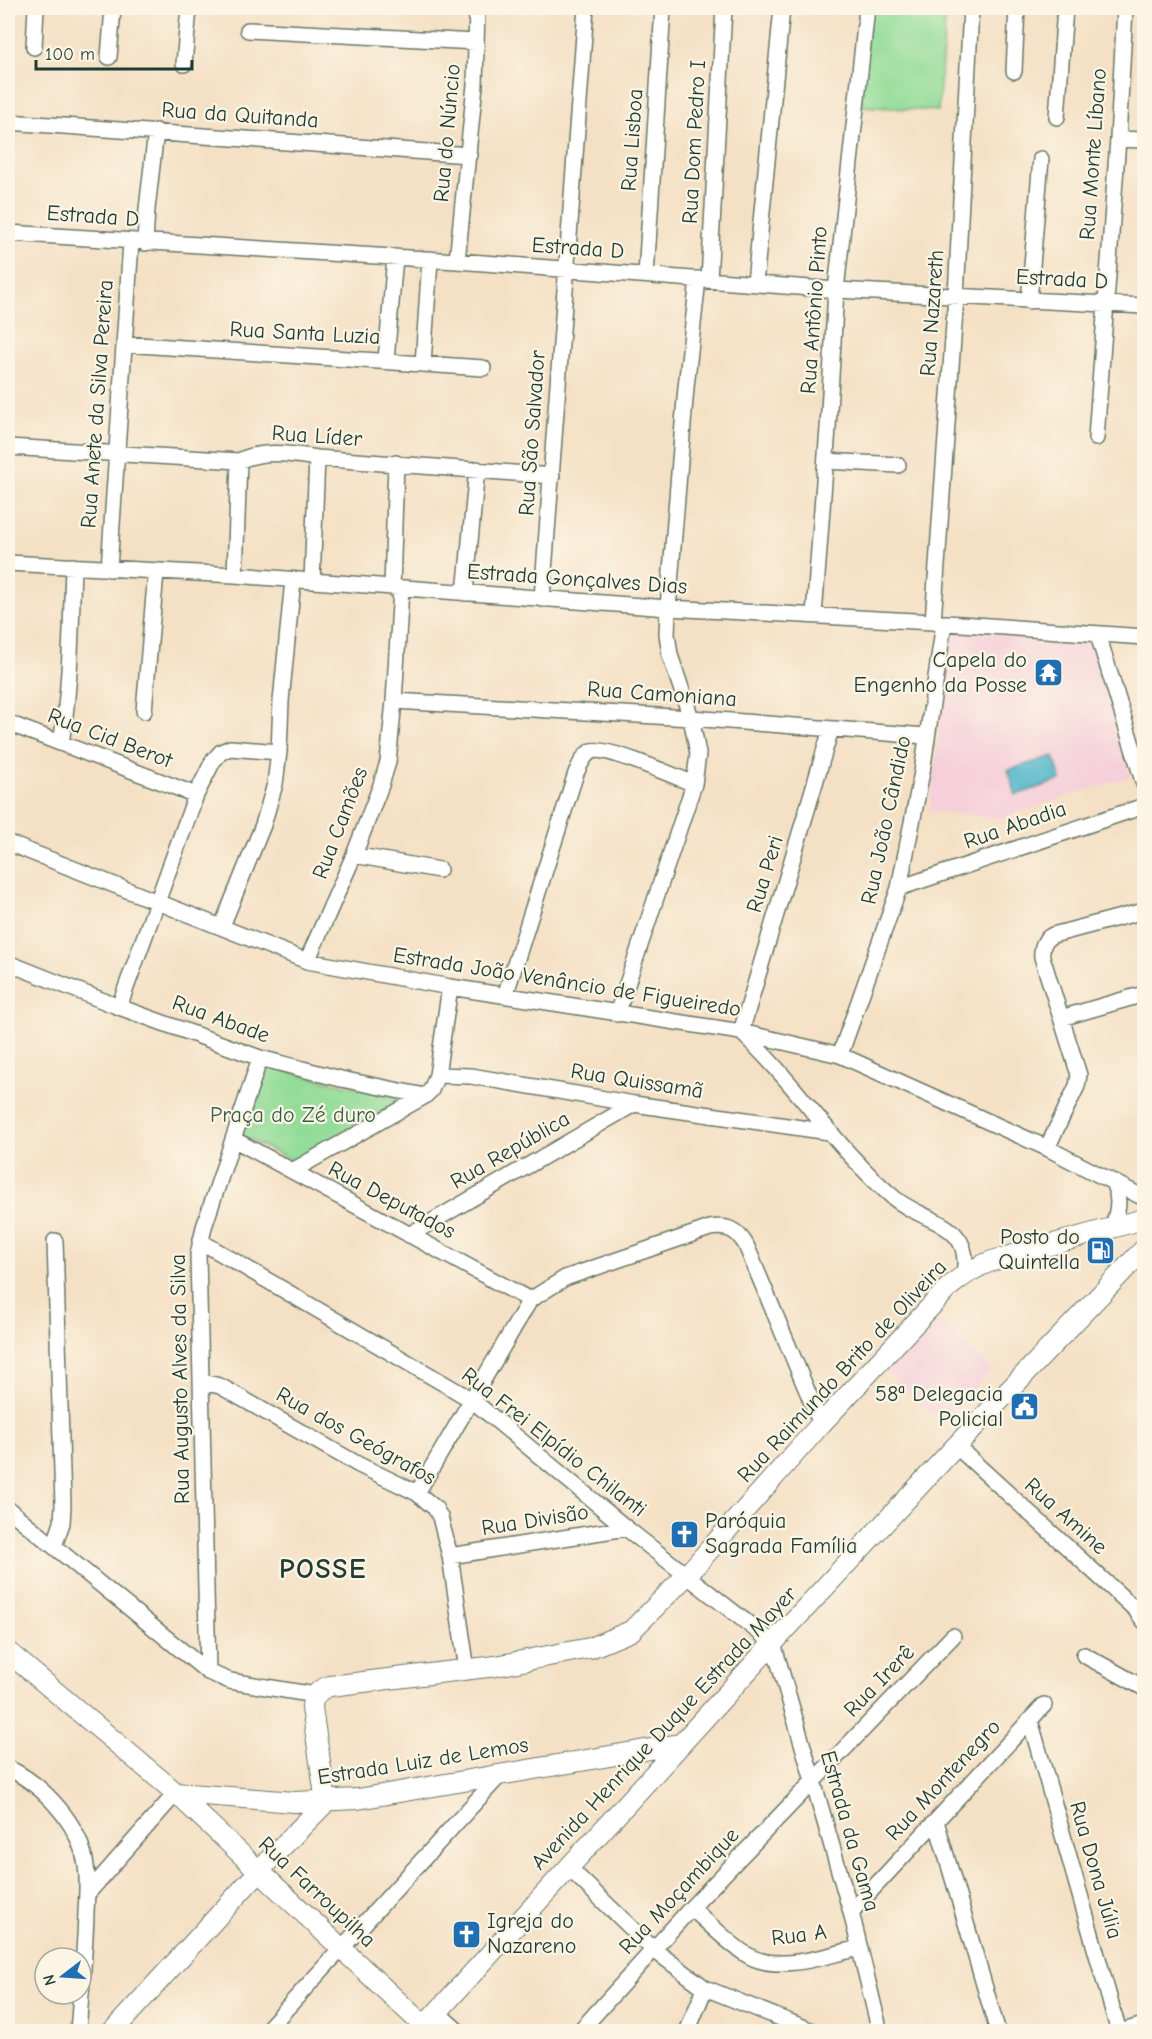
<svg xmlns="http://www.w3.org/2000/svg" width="1152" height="2039" font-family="'Comic Neue',sans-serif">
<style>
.built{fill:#f5cfda}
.green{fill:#92dc98;stroke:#588c66;stroke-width:1.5}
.water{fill:#4fb7cc;stroke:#377a80;stroke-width:1.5}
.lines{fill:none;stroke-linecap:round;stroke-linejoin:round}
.minor-casing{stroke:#6a7666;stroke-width:18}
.major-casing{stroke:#6a7666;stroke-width:22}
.minor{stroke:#fff;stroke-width:15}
.major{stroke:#fff;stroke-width:20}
.labels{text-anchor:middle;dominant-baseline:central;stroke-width:4.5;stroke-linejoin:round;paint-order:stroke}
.street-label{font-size:22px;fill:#1f3d34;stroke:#fcf5e5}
.poi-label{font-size:22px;fill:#1f3d34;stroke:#fcf5e5;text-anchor:end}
.park-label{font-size:22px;fill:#365d48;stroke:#fcf5e5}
.district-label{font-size:28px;font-weight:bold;letter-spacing:1.5px;fill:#1f3d34;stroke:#fcf5e5}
</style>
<rect width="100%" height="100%" fill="#fcf5e5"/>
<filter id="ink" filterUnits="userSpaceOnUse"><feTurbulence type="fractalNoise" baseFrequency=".0167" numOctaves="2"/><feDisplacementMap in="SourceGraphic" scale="12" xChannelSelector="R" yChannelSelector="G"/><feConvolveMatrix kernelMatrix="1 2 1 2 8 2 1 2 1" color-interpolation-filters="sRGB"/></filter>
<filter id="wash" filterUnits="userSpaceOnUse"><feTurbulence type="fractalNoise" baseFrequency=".008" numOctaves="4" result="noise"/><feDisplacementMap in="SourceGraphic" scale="24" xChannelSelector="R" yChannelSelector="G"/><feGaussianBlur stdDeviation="1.35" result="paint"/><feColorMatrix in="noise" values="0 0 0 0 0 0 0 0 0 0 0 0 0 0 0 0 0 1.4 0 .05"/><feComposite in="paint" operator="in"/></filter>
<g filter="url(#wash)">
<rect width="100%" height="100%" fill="#f4e0c4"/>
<path class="built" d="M 953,632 L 1089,641 L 1131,776 L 1000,818 L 929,811 Z
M 935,1316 L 992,1369 L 942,1423 L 885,1371 Z"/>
<path class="green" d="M 870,8 L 946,8 L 938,111 L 860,106 Z
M 266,1066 L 407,1100 L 295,1162 L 239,1135 Z"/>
<path class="water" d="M 1054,756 L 1061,780 L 1016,795 L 1008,770 Z"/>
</g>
<g filter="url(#ink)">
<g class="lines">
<defs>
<path id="minor" d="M 248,30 L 476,42
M 34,47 L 36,8
M 109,57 L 113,8
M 184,64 L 189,8
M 1014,71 L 1017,8
M 1057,117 L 1065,8
M 8,122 L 469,155
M 1118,139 L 1144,140
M 8,233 L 457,261 L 836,290 L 1144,306
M 145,243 L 147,209 L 156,131
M 457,261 L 475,85 L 477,8
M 646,275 L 663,8
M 709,280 L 724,8
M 755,283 L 782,8
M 1029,301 L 1041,159
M 124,344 L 483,368
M 386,360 L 395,257
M 423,364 L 430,259
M 1096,438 L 1118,139 L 1125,8
M 8,447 L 239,461 C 263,449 291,454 317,458 L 552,476
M 826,461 L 898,465
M 8,563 L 235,575 L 668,608 L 933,622 L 1144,637
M 109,569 L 131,242
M 235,575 L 239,461
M 312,581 L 317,458
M 392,588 L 396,463
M 465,593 L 477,469
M 542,599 L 586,8
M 814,616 L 828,428 L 836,290 L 867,8
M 933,622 L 956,296 L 971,8
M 1098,635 L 1144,784
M 394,701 L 691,718 L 926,736
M 144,711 L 156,572
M 8,723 L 196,795
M 61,743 C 71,684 71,625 73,566
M 8,843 L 307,961 L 450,987 L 741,1032 L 840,1055 L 1047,1148 L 1144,1198
M 354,855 L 439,870
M 899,888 L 1144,806
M 222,926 L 263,825 L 275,784 L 279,752 L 281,701 L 293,580
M 307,961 L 354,855 L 381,785 L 388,762 L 394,701 L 401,589
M 8,963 L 119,1007 L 260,1058 L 341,1079 L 425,1096
M 505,996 L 576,773 C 580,765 584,754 592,751 C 605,746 677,777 694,784
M 119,1007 L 196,795 L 213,761 L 221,752 L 230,748 L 279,752
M 617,1014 L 694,784 L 698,754 L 695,738 L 691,718 L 670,655 L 667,634 L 668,608 L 686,387 L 698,279
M 1061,1018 L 1144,994
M 741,1032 C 796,1083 836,1149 894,1198 C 926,1224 973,1222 964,1274
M 741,1032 L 831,729
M 840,1055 L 899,888 L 922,772 L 944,623
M 437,1075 L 471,1076 L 634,1104 L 829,1132
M 233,1139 L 530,1300
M 1047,1148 L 1077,1086 L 1079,1075 L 1042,957 C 1041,948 1044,939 1053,935 L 1144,911
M 292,1171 L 425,1096 L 431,1090 L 437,1075 L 450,987
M 1113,1183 C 1121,1199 1118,1210 1113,1226
M 409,1235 L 634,1104
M 200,1241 L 472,1400 L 626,1528 L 773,1643 L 851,1912 L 880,2032
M 202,1382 L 220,1386 L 359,1465 L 417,1493 L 435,1508 L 440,1517 L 450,1556 L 467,1670
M 956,1446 L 1135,1609 L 1144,1621
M 417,1493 L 530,1300 L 565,1278 L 710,1228 C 728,1225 737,1230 746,1245 L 821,1424
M 8,1509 L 208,1672 L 230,1681 L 315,1695
M 54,1546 L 62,1523 L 63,1505 L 55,1241
M 450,1556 L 626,1528
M 1084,1655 L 1144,1688
M 208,1672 L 198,1255 L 204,1227 L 260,1058
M 1030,1720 L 1119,2032
M 8,1768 C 40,1783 73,1817 83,1852 C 89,1871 87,1892 86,1912 C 85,1952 81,1992 78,2032
M 936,1821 L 998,2032
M 568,1867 L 654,1950 L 705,1988 L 815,2032
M 87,1894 L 176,1793
M 691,1908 C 707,1921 732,1947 749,1956 C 779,1973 828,1955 859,1948
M 851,1912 L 1044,1705
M 437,2012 L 459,2032
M 265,2032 L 500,1775
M 579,2032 L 691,1908 L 953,1636
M 687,2032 L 705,1988
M 1120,2032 L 1144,2025"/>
<path id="major" d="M 8,1652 L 176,1793 L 424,2026
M 176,1793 L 295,1802 L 358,1799 L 680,1744
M 326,1802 L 312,1708 C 312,1696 319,1689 330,1686 L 496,1666 L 590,1648 L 631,1631 L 687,1575 L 821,1424 L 949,1287 C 963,1275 975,1267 992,1261 L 1144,1219
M 112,2032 L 271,1858 L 326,1802
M 419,2032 L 773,1643 L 956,1446 L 1144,1249"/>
</defs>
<use href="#minor" class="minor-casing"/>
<use href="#major" class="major-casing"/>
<use href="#minor" class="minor"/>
<use href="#major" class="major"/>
</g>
</g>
<defs>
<symbol id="temple-square" viewBox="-11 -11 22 22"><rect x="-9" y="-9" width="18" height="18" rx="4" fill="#1f6fb2" stroke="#fcf5e5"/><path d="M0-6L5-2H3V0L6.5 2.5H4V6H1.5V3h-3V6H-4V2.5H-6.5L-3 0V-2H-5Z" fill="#fff"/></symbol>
<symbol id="fuel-square" viewBox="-11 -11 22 22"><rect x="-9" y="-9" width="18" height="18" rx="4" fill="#1f6fb2" stroke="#fcf5e5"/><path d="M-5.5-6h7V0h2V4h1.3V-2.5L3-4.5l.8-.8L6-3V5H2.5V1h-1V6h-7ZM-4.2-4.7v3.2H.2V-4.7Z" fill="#fff"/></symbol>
<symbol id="civic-square" viewBox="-11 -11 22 22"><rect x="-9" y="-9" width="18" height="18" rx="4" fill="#1f6fb2" stroke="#fcf5e5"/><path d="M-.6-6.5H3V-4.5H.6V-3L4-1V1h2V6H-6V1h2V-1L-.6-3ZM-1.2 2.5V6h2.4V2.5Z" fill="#fff"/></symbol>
<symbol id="church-square" viewBox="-11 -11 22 22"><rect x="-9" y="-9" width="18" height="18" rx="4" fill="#1f6fb2" stroke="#fcf5e5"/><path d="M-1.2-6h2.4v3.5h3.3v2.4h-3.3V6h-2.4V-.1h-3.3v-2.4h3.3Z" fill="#fff"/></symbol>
</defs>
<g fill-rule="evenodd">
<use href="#temple-square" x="1032" y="656" width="33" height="33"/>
<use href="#fuel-square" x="1084" y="1234" width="33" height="33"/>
<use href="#civic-square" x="1008" y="1390" width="33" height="33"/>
<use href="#church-square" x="668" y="1518" width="33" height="33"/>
<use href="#church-square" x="450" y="1918" width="33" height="33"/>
</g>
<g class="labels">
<g class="street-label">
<text transform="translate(240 115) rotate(4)">Rua da Quitanda</text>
<text transform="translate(447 133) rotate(-85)">Rua do Núncio</text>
<text transform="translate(632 140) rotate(-86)">Rua Lisboa</text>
<text transform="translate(694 142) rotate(-87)">Rua Dom Pedro I</text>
<text transform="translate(1093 154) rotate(-86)">Rua Monte Líbano</text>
<text transform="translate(93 216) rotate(4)">Estrada D</text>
<text transform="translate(578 248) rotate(4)">Estrada D</text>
<text transform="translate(1062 279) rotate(3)">Estrada D</text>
<text transform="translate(814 310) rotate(-86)">Rua Antônio Pinto</text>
<text transform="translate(932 313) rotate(-86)">Rua Nazareth</text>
<text transform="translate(305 333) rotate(3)">Rua Santa Luzia</text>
<text transform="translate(97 404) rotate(-86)">Rua Anete da Silva Pereira</text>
<text transform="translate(532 433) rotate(-86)">Rua São Salvador</text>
<text transform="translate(317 436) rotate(4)">Rua Líder</text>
<text transform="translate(577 579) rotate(4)">Estrada Gonçalves Dias</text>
<text transform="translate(662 694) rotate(4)">Rua Camoniana</text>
<text transform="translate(110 738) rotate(21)">Rua Cid Berot</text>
<text transform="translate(886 820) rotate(-78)">Rua João Cândido</text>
<text transform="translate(340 823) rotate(-69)">Rua Camões</text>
<text transform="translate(1015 825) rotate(-19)">Rua Abadia</text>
<text transform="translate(765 874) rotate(-73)">Rua Peri</text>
<text transform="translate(567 982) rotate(9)">Estrada João Venâncio de Figueiredo</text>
<text transform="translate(221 1019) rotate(20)">Rua Abade</text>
<text transform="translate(637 1081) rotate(9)">Rua Quissamã</text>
<text transform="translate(510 1150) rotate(-30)">Rua República</text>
<text transform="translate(392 1200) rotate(28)">Rua Deputados</text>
<text transform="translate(842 1371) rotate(-47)">Rua Raimundo Brito de Oliveira</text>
<text transform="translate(180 1379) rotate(-91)">Rua Augusto Alves da Silva</text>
<text transform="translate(356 1436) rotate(29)">Rua dos Geógrafos</text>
<text transform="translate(554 1442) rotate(38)">Rua Frei Elpídio Chilanti</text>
<text transform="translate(1066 1516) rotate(42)">Rua Amine</text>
<text transform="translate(535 1520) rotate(-9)">Rua Divisão</text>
<text transform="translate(879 1681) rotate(-46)">Rua Irerê</text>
<text transform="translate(664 1728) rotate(-47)">Avenida Henrique Duque Estrada Mayer</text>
<text transform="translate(423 1761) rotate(-9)">Estrada Luiz de Lemos</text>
<text transform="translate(943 1780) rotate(-47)">Rua Montenegro</text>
<text transform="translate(850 1831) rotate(74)">Estrada da Gama</text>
<text transform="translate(1096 1870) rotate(74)">Rua Dona Júlia</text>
<text transform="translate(679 1891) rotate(-47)">Rua Moçambique</text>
<text transform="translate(317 1892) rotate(43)">Rua Farroupilha</text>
<text transform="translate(799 1935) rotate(-7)">Rua A</text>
</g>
<g class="poi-label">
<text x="1027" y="660">Capela do<tspan x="1027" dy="25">Engenho da Posse</tspan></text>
<text x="1080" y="1237">Posto do<tspan x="1080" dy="25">Quintella</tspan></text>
<text x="1003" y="1394">58ª Delegacia<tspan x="1003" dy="25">Policial</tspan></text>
<text x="705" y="1521" text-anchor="start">Paróquia<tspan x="705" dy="25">Sagrada Família</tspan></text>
<text x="487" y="1921" text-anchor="start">Igreja do<tspan x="487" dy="25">Nazareno</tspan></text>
</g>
<g class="park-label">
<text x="293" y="1115">Praça do Zé duro</text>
</g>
<g class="district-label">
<text x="323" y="1569">POSSE</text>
</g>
</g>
<rect width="1152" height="2039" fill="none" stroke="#fcf5e5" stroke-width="30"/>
<g transform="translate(63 1976) rotate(253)"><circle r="28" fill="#fcf5e5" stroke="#a4ab9e" stroke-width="1.5"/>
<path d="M0-4.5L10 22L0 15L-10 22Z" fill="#1f6fb2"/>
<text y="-9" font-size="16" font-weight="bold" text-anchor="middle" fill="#1f3d34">N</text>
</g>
<path d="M36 60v9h156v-9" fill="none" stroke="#1f3d34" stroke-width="3"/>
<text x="45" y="60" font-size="18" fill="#1f3d34" stroke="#fcf5e5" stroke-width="4.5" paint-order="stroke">100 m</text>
</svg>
